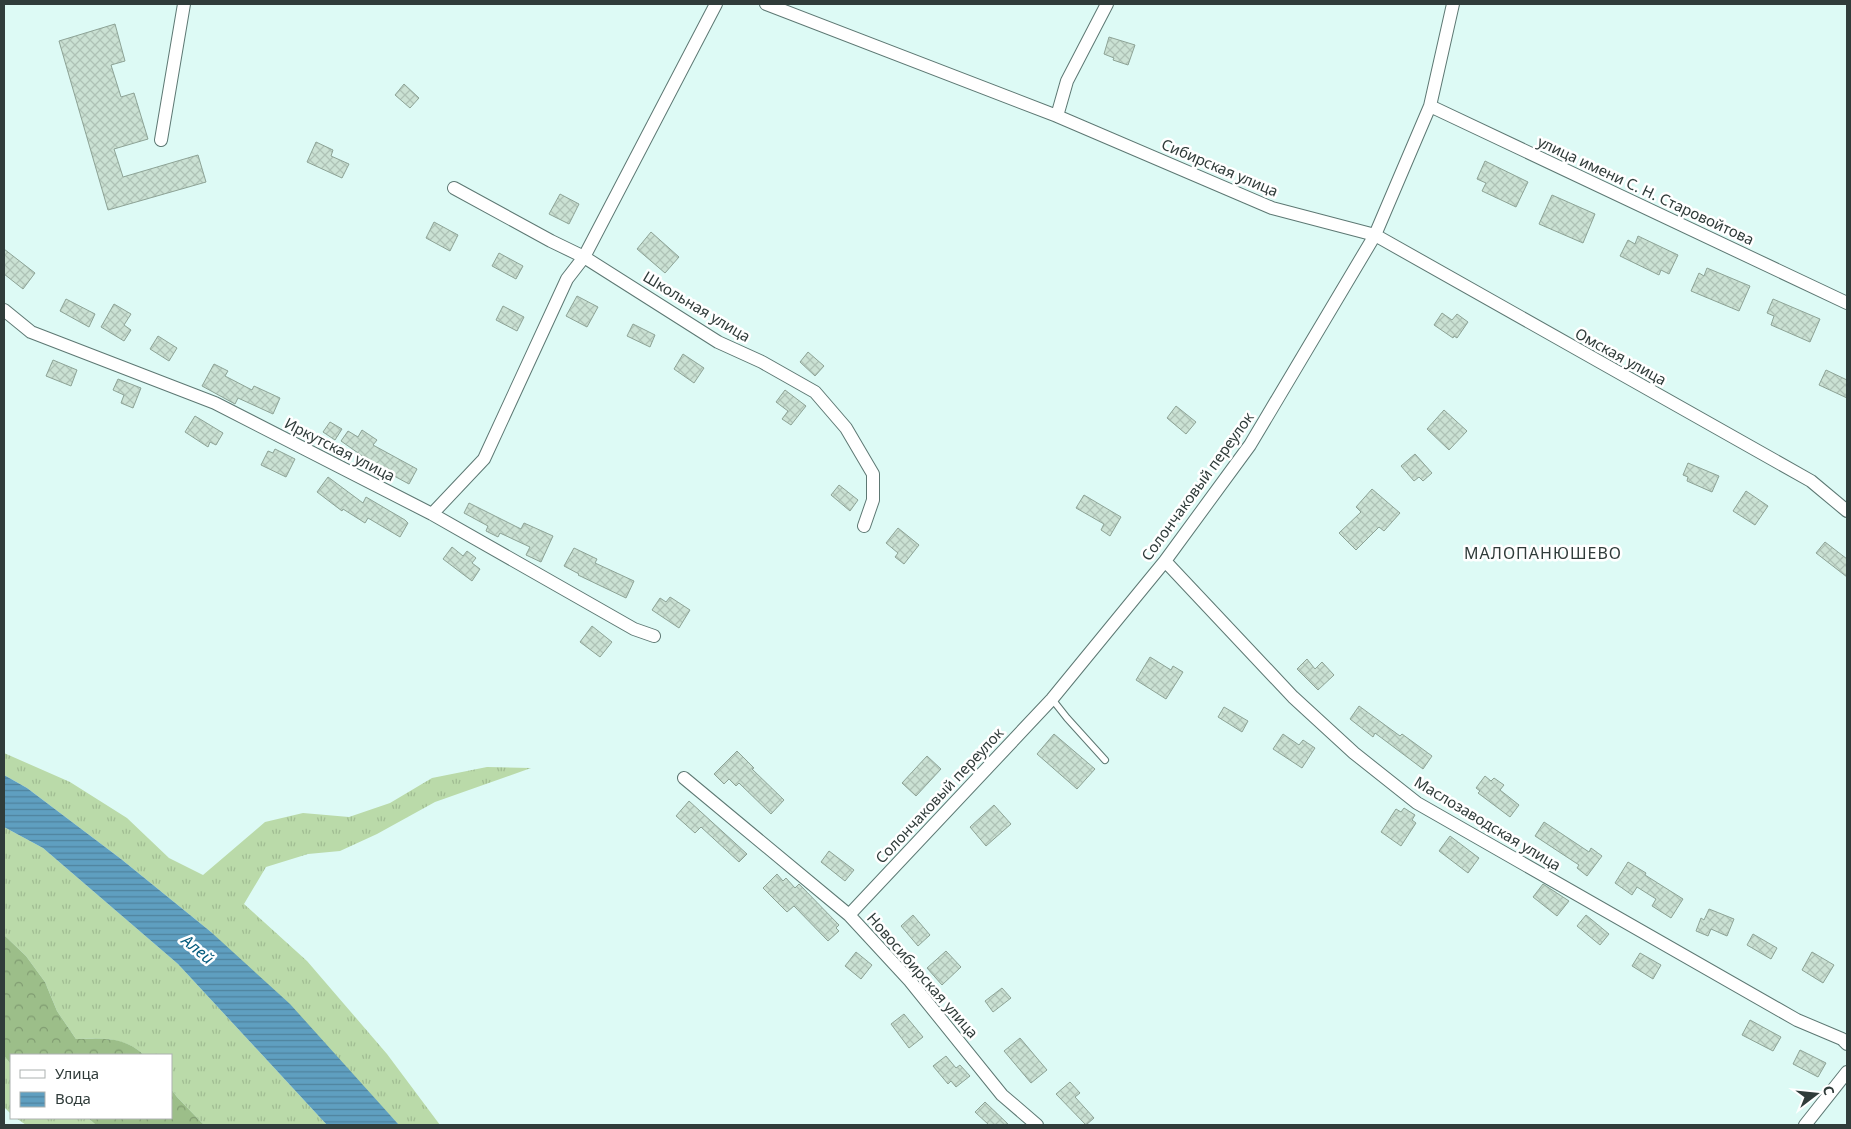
<svg xmlns="http://www.w3.org/2000/svg" width="1851" height="1129" font-family="'Noto Sans',sans-serif">
<style>
.grass{fill:url(#grass-tufts)}
.forest{fill:url(#forest-crowns)}
.water{fill:url(#water-rules)}
.building{fill:url(#building-cross-hatch);stroke:#8da396}
.lines{fill:none;stroke-linecap:round;stroke-linejoin:round}
.service-casing{stroke:#5d7873;stroke-width:8}
.minor-casing{stroke:#5d7873;stroke-width:14}
.service{stroke:#fff;stroke-width:6}
.minor{stroke:#fff;stroke-width:12}
.labels{text-anchor:middle;dominant-baseline:central;stroke-width:5;stroke-linejoin:round;paint-order:stroke}
.street-label{font-size:15px;fill:#303c3a;stroke:#fff}
.neighbourhood-label{font-size:16px;letter-spacing:1px;fill:#303c3a;stroke:#fff}
.water-label{font-size:16px;font-style:italic;fill:#065c7e;stroke:#fff}
</style>
<defs>
<pattern id="grass-tufts" width="24" height="20" patternUnits="userSpaceOnUse" patternTransform="scale(1.25)"><rect width="24" height="20" fill="#badaa9"/><path d="M3 7l-1-3M5 7V3M7 7l1-3M15 17l-1-3M17 17v-4M19 17l1-3" fill="none" stroke="#a0bc92"/></pattern>
<pattern id="forest-crowns" width="20" height="18" patternUnits="userSpaceOnUse" patternTransform="scale(1.25)"><rect width="20" height="18" fill="#9cbe89"/><path d="M2 6a3 3 0 1 1 6 0M12 15a3 3 0 1 1 6 0" fill="none" stroke="#809c71"/></pattern>
<pattern id="water-rules" width="6" height="5" patternUnits="userSpaceOnUse" patternTransform="scale(1.25)"><rect width="6" height="5" fill="#5f9fc0"/><path d="M0 2.5h6" fill="none" stroke="#4f839d"/></pattern>
<pattern id="building-cross-hatch" width="8" height="8" patternUnits="userSpaceOnUse" patternTransform="scale(1.25)"><rect width="8" height="8" fill="#cae1d3"/><path d="M0 0l8 8M0 8l8-8" fill="none" stroke="#aec2b6"/></pattern>
</defs>
<rect width="100%" height="100%" fill="#ddfaf5"/>
<path class="grass" d="M 4,753 L 70,782 L 127,818 L 169,858 L 203,875 L 265,822 L 303,813 L 349,817 L 390,803 L 432,778 L 487,767 L 531,768 L 435,802 L 377,834 L 340,851 L 308,854 L 266,867 L 244,904 L 307,961 L 387,1054 L 440,1125 L 399,1125 L 358,1081 L 211,932 L 121,859 L 27,788 L 4,775 Z
M 4,827 L 43,848 L 178,964 L 327,1125 L 204,1125 L 177,1097 L 171,1089 L 171,1055 L 144,1055 C 125,1037 101,1038 76,1039 L 57,1011 L 45,982 L 26,956 L 4,935 Z
M 4,1056 L 11,1064 L 11,1114 L 4,1107 Z
M 16,1118 L 88,1118 L 96,1125 L 26,1125 Z"/>
<path class="forest" d="M 4,935 L 26,956 L 45,982 L 57,1011 L 76,1039 C 102,1038 124,1036 144,1055 L 11,1055 L 11,1064 L 4,1056 Z
M 171,1089 L 177,1097 L 204,1125 L 96,1125 L 88,1118 L 171,1118 Z"/>
<path class="water" d="M 4,775 L 27,788 L 121,859 L 211,932 L 290,1004 L 399,1125 L 327,1125 L 178,964 L 43,848 L 4,827 Z"/>
<path class="building" d="M 115,24 L 125,61 L 111,65 L 121,97 L 134,93 L 148,139 L 114,149 L 123,177 L 198,155 L 206,182 L 108,210 L 59,41 Z
M 1109,37 L 1135,45 L 1128,65 L 1113,60 L 1114,58 L 1104,54 Z
M 404,84 L 419,98 L 410,108 L 395,95 Z
M 316,142 L 333,150 L 331,156 L 349,164 L 342,178 L 307,162 Z
M 1485,161 L 1528,182 L 1516,207 L 1482,191 L 1486,183 L 1477,179 Z
M 560,194 L 579,204 L 569,224 L 549,214 Z
M 1552,195 L 1595,214 L 1583,243 L 1539,224 Z
M 434,222 L 458,235 L 450,251 L 426,238 Z
M 651,232 L 679,257 L 665,273 L 637,249 Z
M 1638,236 L 1678,255 L 1669,274 L 1661,270 L 1659,275 L 1620,256 L 1628,240 L 1635,244 Z
M 4,249 L 35,273 L 23,289 L 4,274 Z
M 499,253 L 523,266 L 516,279 L 492,266 Z
M 1707,268 L 1750,286 L 1739,311 L 1691,291 L 1699,273 L 1704,276 Z
M 577,296 L 598,307 L 587,327 L 566,316 Z
M 66,299 L 95,314 L 89,327 L 60,311 Z
M 1773,299 L 1820,319 L 1810,342 L 1771,325 L 1774,316 L 1767,313 Z
M 114,304 L 131,314 L 124,325 L 131,330 L 124,341 L 101,327 Z
M 503,306 L 524,317 L 517,331 L 496,320 Z
M 1442,313 L 1452,320 L 1457,314 L 1468,322 L 1457,338 L 1454,336 L 1453,338 L 1434,325 Z
M 633,324 L 655,335 L 650,347 L 627,336 Z
M 158,336 L 177,348 L 169,361 L 150,349 Z
M 808,352 L 824,366 L 815,376 L 800,362 Z
M 683,354 L 704,368 L 694,383 L 674,369 Z
M 53,360 L 77,370 L 71,386 L 46,376 Z
M 214,364 L 228,371 L 225,376 L 252,390 L 254,386 L 280,398 L 273,414 L 238,398 L 235,404 L 202,386 Z
M 1826,370 L 1847,380 L 1847,398 L 1819,385 Z
M 118,379 L 141,388 L 133,408 L 121,403 L 124,395 L 113,390 Z
M 785,390 L 806,406 L 791,425 L 782,419 L 788,411 L 776,402 Z
M 1176,406 L 1196,422 L 1186,434 L 1167,418 Z
M 1444,410 L 1467,431 L 1449,450 L 1427,429 Z
M 195,416 L 223,433 L 216,445 L 210,442 L 208,447 L 185,432 Z
M 330,422 L 342,429 L 335,440 L 323,432 Z
M 362,430 L 377,440 L 373,445 L 417,469 L 409,484 L 381,469 L 341,441 L 348,431 L 358,437 Z
M 275,449 L 295,459 L 286,477 L 261,465 L 268,451 L 273,453 Z
M 1415,454 L 1432,473 L 1423,481 L 1419,477 L 1414,481 L 1401,466 Z
M 1688,463 L 1719,476 L 1712,492 L 1687,481 L 1688,477 L 1683,475 Z
M 328,477 L 363,503 L 366,497 L 405,520 L 408,523 L 400,537 L 368,518 L 365,523 L 343,509 L 342,511 L 317,492 Z
M 839,485 L 858,500 L 850,511 L 831,495 Z
M 1372,489 L 1400,513 L 1384,531 L 1379,527 L 1356,550 L 1339,533 L 1361,512 L 1356,507 Z
M 1746,491 L 1768,506 L 1755,525 L 1733,511 Z
M 1084,495 L 1121,517 L 1110,536 L 1101,530 L 1104,524 L 1076,508 Z
M 469,503 L 521,529 L 524,523 L 553,536 L 541,562 L 526,555 L 530,547 L 500,533 L 498,537 L 486,531 L 488,526 L 464,513 Z
M 898,528 L 919,545 L 904,564 L 895,557 L 898,553 L 886,543 Z
M 1825,542 L 1847,559 L 1847,577 L 1816,553 Z
M 452,547 L 463,556 L 467,551 L 476,558 L 472,563 L 480,569 L 472,581 L 443,559 Z
M 574,548 L 597,559 L 595,563 L 634,581 L 626,598 L 578,575 L 579,574 L 564,566 Z
M 670,597 L 690,610 L 679,628 L 652,610 L 660,598 L 666,602 Z
M 592,626 L 612,642 L 600,657 L 580,642 Z
M 1150,657 L 1171,670 L 1173,666 L 1183,672 L 1166,699 L 1136,680 Z
M 1307,659 L 1315,669 L 1322,662 L 1334,675 L 1318,690 L 1297,669 Z
M 1359,706 L 1400,736 L 1402,734 L 1432,756 L 1423,769 L 1375,733 L 1373,737 L 1350,719 Z
M 1224,707 L 1248,721 L 1242,732 L 1218,717 Z
M 1054,734 L 1095,769 L 1077,789 L 1037,754 Z
M 1283,734 L 1299,745 L 1303,740 L 1315,748 L 1302,768 L 1273,749 Z
M 737,751 L 754,768 L 752,769 L 784,800 L 771,814 L 739,783 L 736,786 L 729,779 L 724,784 L 714,774 Z
M 927,756 L 941,769 L 916,796 L 902,783 Z
M 1485,776 L 1491,781 L 1494,778 L 1504,785 L 1500,790 L 1519,805 L 1510,817 L 1478,793 L 1480,791 L 1476,788 Z
M 689,801 L 747,854 L 739,862 L 701,827 L 695,833 L 676,816 Z
M 994,805 L 1011,824 L 986,846 L 970,827 Z
M 1404,808 L 1415,815 L 1412,820 L 1416,823 L 1401,846 L 1381,832 L 1396,809 L 1401,812 Z
M 1544,822 L 1589,852 L 1591,848 L 1602,856 L 1587,876 L 1577,868 L 1579,865 L 1535,836 Z
M 1450,836 L 1479,858 L 1468,873 L 1439,851 Z
M 829,851 L 854,870 L 845,881 L 821,862 Z
M 1628,862 L 1646,873 L 1645,875 L 1683,899 L 1671,918 L 1652,906 L 1656,899 L 1637,887 L 1632,895 L 1615,883 Z
M 777,874 L 783,881 L 786,878 L 795,888 L 799,884 L 839,925 L 836,928 L 839,931 L 828,941 L 794,906 L 787,912 L 763,888 Z
M 1543,884 L 1569,901 L 1557,916 L 1533,897 Z
M 1709,909 L 1734,919 L 1727,936 L 1711,929 L 1708,936 L 1696,931 L 1701,918 L 1704,920 Z
M 913,915 L 930,935 L 918,946 L 901,926 Z
M 1586,915 L 1609,934 L 1600,945 L 1577,926 Z
M 1753,934 L 1777,948 L 1771,959 L 1747,945 Z
M 946,951 L 961,967 L 942,985 L 927,968 Z
M 856,952 L 872,965 L 861,979 L 845,966 Z
M 1812,952 L 1834,965 L 1823,983 L 1802,970 Z
M 1640,953 L 1661,965 L 1653,979 L 1632,966 Z
M 1002,988 L 1011,998 L 993,1012 L 985,1001 Z
M 904,1014 L 923,1037 L 909,1048 L 891,1024 Z
M 1750,1020 L 1781,1037 L 1773,1051 L 1742,1035 Z
M 1020,1038 L 1047,1070 L 1031,1083 L 1004,1051 Z
M 1800,1050 L 1826,1063 L 1818,1077 L 1793,1064 Z
M 946,1056 L 956,1068 L 960,1065 L 970,1076 L 956,1087 L 951,1081 L 948,1084 L 933,1066 Z
M 1070,1082 L 1080,1093 L 1075,1097 L 1094,1118 L 1086,1125 L 1056,1094 Z
M 985,1102 L 1009,1125 L 989,1125 L 975,1112 Z"/>
<g class="lines">
<defs>
<path id="service" d="M 1052,699 L 1067,718 L 1105,760"/>
<path id="minor" d="M 766,4 L 1057,116 L 1272,208 L 1375,235 L 1811,481 L 1847,511
M 1430,106 L 1847,303
M 1057,116 L 1067,81 L 1107,4
M 161,140 L 184,4
M 454,188 L 551,241 L 584,257 L 718,342 L 762,362 L 815,392 L 846,428 L 873,474 L 873,500 L 864,526
M 4,310 L 31,332 L 215,403 L 432,514 L 634,629 L 654,636
M 432,514 L 484,459 L 567,279 L 584,257 L 716,4
M 1165,561 L 1293,697 L 1354,753 L 1417,803 L 1797,1020 L 1842,1039 L 1847,1044
M 684,778 L 849,915 L 910,981 L 1002,1095 L 1037,1125
M 849,915 L 1052,699 L 1165,561 L 1250,445 L 1375,235 L 1430,106 L 1453,4
M 1805,1125 L 1847,1072"/>
</defs>
<use href="#service" class="service-casing"/>
<use href="#minor" class="minor-casing"/>
<use href="#service" class="service"/>
<use href="#minor" class="minor"/>
</g>
<g class="labels">
<g class="street-label">
<text transform="translate(1220 167) rotate(23)">Сибирская улица</text>
<text transform="translate(1646 190) rotate(25)">улица имени С. Н. Старовойтова</text>
<text transform="translate(697 306) rotate(31)">Школьная улица</text>
<text transform="translate(1621 356) rotate(29)">Омская улица</text>
<text transform="translate(340 449) rotate(27)">Иркутская улица</text>
<text transform="translate(1197 486) rotate(-54)">Солончаковый переулок</text>
<text transform="translate(939 795) rotate(-47)">Солончаковый переулок</text>
<text transform="translate(1488 823) rotate(31)">Маслозаводская улица</text>
<text transform="translate(923 975) rotate(49)">Новосибирская улица</text>
</g>
<g class="neighbourhood-label">
<text x="1543" y="553">МАЛОПАНЮШЕВО</text>
</g>
<g class="water-label">
<text transform="translate(198 949) rotate(40)">Алей</text>
</g>
</g>
<rect width="1851" height="1129" fill="none" stroke="#303c3a" stroke-width="10"/>
<rect x="10" y="1054" width="162" height="65" fill="#ffffff" stroke="#acb1b0"/>
<rect x="20" y="1070" width="25" height="8" fill="#ffffff" stroke="#acb1b0"/>
<text x="55" y="1079" font-size="15" fill="#303c3a">Улица</text>
<rect x="20" y="1092" width="25" height="15" fill="url(#water-rules)" stroke="#acb1b0"/>
<text x="55" y="1104" font-size="15" fill="#303c3a">Вода</text>
<g transform="translate(1816 1094) rotate(74)" stroke="#ffffff" stroke-width="4" paint-order="stroke">
<path d="M0-4L9 19L0 12L-9 19Z" fill="#303c3a"/>
<text y="-8" font-size="14" font-weight="bold" text-anchor="middle" fill="#303c3a">С</text>
</g>
</svg>
